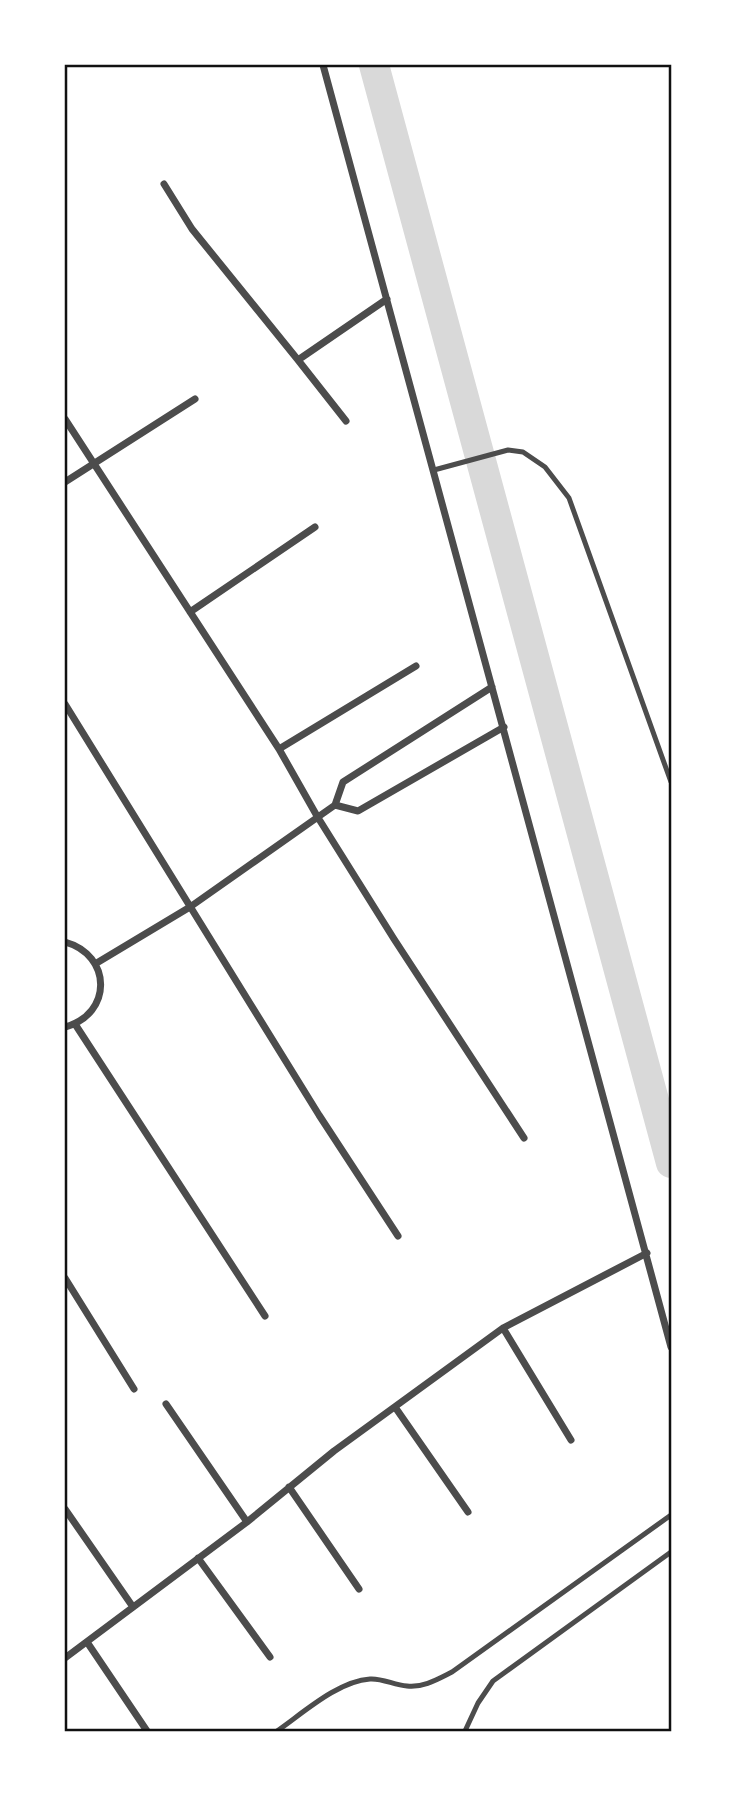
<svg xmlns="http://www.w3.org/2000/svg" width="736" height="1796" font-family="Jost,sans-serif">
<style>
.lines{fill:none;stroke-linecap:round;stroke-linejoin:round}
.canal{stroke:#d9d9d9;stroke-width:30}
.service{stroke:#4c4c4c;stroke-width:5}
.minor{stroke:#4c4c4c;stroke-width:7}
.neatline{fill:none;stroke:#111;stroke-width:2.5}
</style>
<rect width="100%" height="100%" fill="#fff"/>
<g class="lines">
<path class="canal" d="M 374,65 L 671,1163"/>
<path class="service" d="M 434,470 L 508,450 L 523,452 L 545,467 L 569,498 L 671,782
M 277,1731 C 303,1713 338,1681 370,1679 C 382,1678 394,1685 407,1686 C 423,1688 438,1679 452,1672 L 671,1515
M 465,1731 L 478,1703 L 493,1681 L 671,1552"/>
<path class="minor" d="M 323,65 L 671,1347
M 164,184 L 192,229 L 298,360 L 387,299
M 298,360 L 346,421
M 65,419 L 279,749 L 317,816 L 394,939 L 524,1138
M 65,482 L 195,399
M 190,612 L 315,527
M 65,704 L 319,1115 L 398,1236
M 279,749 L 416,666
M 335,805 L 358,811 L 504,727
M 65,942 C 112,955 113,1014 65,1027
M 95,964 L 190,907 L 335,805 L 343,782 L 492,687
M 75,1024 L 265,1316
M 65,1278 L 134,1389
M 503,1328 L 571,1440
M 166,1404 L 247,1522
M 395,1407 L 468,1512
M 289,1487 L 359,1589
M 65,1509 L 133,1607
M 198,1558 L 270,1657
M 87,1642 L 147,1731
M 65,1658 L 247,1522 L 334,1451 L 503,1328 L 647,1253"/>
</g>
<rect width="736" height="1796" fill="none" stroke="#ffffff" stroke-width="133"/>
<rect x="66" y="66" width="604" height="1664" class="neatline"/>
</svg>
